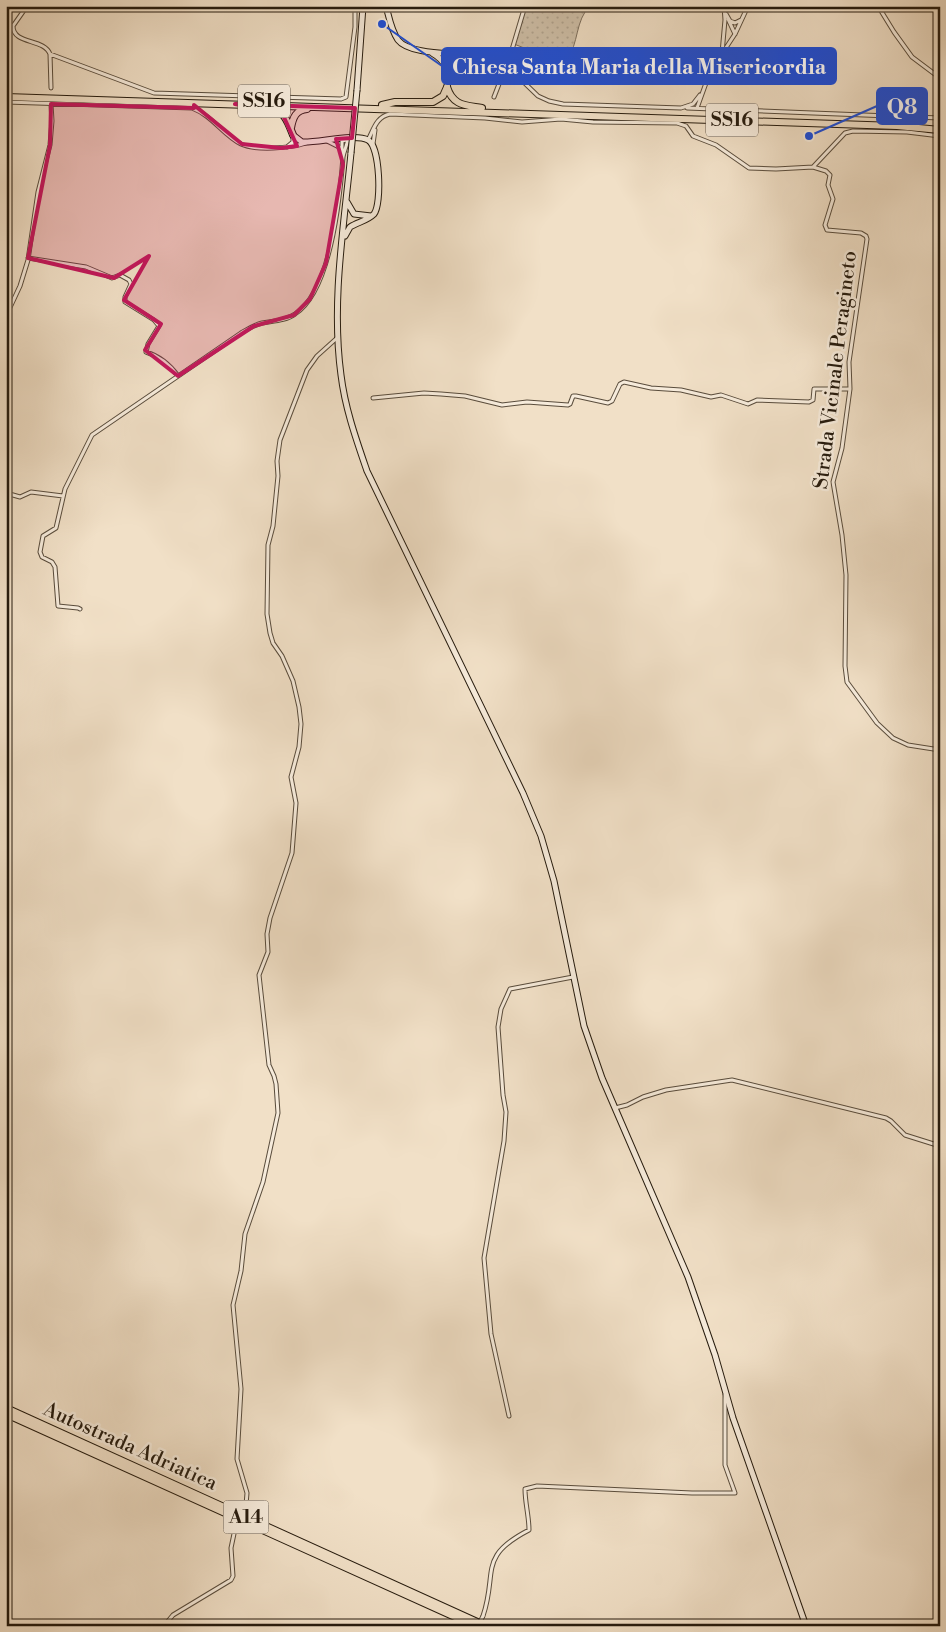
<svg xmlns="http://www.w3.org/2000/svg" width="946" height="1632" font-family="'Libre Bodoni',serif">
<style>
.grass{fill:url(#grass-dots);stroke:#7a6d5b}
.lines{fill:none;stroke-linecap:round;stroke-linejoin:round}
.street-casing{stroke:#594c3c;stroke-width:5}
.secondary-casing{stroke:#261b0e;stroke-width:7}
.highway-casing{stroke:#261b0e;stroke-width:8}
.street{stroke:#f6ebdb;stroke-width:3}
.secondary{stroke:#f6ebdb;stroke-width:5}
.highway{stroke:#f1e0c7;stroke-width:6}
.street-bridge-casing{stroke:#594c3c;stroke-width:5;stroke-linecap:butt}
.secondary-bridge-casing{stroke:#261b0e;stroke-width:7;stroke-linecap:butt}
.street-bridge{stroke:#f6ebdb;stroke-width:3}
.secondary-bridge{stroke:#f6ebdb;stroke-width:5}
.marked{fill:#c2185b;fill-opacity:0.2;stroke:#c2185b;stroke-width:4;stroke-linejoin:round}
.labels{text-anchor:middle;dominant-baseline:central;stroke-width:5;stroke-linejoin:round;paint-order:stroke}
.shield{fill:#f6ebdb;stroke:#64594c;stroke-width:1}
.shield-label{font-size:19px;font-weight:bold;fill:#261b0e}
.street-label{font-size:20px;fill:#261b0e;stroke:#f6ebdb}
.leader{fill:none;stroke:#1d4ed8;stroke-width:2}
.callout-dot{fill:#1d4ed8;stroke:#f6ebdb;stroke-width:2}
.callout{fill:#1d4ed8;stroke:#1d4ed8;stroke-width:2}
.callout-label{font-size:21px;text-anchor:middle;font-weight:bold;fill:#fff}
</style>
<defs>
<pattern id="grass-dots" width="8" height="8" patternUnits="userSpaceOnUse" patternTransform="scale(1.25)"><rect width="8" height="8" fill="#cebfa8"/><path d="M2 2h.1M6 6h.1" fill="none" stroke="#b1a48f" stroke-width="1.8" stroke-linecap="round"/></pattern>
</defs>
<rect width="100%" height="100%" fill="#f1e0c7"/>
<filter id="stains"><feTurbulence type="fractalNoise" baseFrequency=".004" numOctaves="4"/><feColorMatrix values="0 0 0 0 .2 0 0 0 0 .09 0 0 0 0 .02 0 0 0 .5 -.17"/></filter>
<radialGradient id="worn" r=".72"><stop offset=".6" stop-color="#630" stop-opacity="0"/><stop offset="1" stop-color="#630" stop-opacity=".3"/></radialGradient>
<path class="grass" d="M 526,6 L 590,6 C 575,20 579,44 567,59 L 552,59 L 514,44 Z"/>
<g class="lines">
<defs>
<path id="street" d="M 17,6 L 23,11
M 27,6 L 13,26 C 13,45 44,38 50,54 L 51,88
M 878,6 L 894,32 L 912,57 L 940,78
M 726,14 L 730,21 L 735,23 L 741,20
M 728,19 L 735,34
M 6,23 L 13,26
M 722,53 L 725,20 L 724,6
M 50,54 L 154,93 L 341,99 L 346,97 L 355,27 L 355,6
M 454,54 L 487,59 L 507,66 L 538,96 L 549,101 L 563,104 L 681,108 L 693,104 L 700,95
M 457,63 L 470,58
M 494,97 L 511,53 L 525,6
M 6,102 L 192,108 C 213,116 223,135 241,144 C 256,151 291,148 306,143
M 687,108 L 940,118
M 697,108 L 710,72 L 735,34 L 748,6
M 368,140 C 374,129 376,117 390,114 L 485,118 L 522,122 L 561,119 L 593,122 L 677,123 L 686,126 L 693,136 L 716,145 L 749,168 L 776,169 L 813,167 L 845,133 L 853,131 L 907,132 L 940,136
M 327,141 L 339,147 L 343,154
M 373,144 L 375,130
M 287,147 L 293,142 L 293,136
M 342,151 L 342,141 L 346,140
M 813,167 L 826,171 L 830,175 L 828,185 L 833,199 L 825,225 L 827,230 L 861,233 L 866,236 L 867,239 L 849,362 L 850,389 L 842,448 L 833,482 L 842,535 L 846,575 L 845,666 L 847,682 L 877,723 L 893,738 L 908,745 L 940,750
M 28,258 L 86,267 L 112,278 L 120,275 L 129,280 L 131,284 L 125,297 L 125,302 L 154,320 L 159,326 L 148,344 L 146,352 C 159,356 170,365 178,376
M 6,316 L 20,286 L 28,260 L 38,192 L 50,145 L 52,121 L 51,104
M 373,398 L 424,393 L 441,394 L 465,396 L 502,405 L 527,402 L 568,405 L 570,404 L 573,396 L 576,396 L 608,403 L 612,401 L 620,384 L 624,382 L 651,388 L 681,390 L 711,397 L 721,395 L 748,404 L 757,400 L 809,402 L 813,400 L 814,389 L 850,389
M 6,493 L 20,497 L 31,492 L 63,496
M 80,609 L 78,608 L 58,606 L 55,567 L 52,562 L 42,557 L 40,552 L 43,536 L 56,528 L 65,489 L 92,435 L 241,333 C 248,329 254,325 262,323 C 272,321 286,321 295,314 C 331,291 340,197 343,157 C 344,151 347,145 348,139
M 615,1108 L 627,1105 L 643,1097 L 666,1090 L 732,1080 L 886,1118 L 891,1121 L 905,1135 L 940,1146
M 509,1416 L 491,1334 L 484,1258 L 504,1141 L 506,1112 L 503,1095 L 498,1027 L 501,1009 L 510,989 L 573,977
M 246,1505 L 247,1493 L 237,1459 L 241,1389 L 233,1305 L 241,1271 L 245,1234 L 263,1182 L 278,1113 L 276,1084 L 274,1076 L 269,1065 L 259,975 L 268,952 L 267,934 L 270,918 L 292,853 L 296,803 L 291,777 L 299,747 L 301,724 L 299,707 L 293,681 L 282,656 L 273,643 L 270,633 L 267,614 L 268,545 L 273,526 L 278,476 L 277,461 L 280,440 L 307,370 L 317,356 L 337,338
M 483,1616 C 498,1572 477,1557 529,1530 C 529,1516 525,1503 525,1489 L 537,1486 L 692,1493 L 735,1493 L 725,1465 L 725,1395
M 164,1626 L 173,1615 L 231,1580 L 233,1576 L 231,1548 L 235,1529"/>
<path id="secondary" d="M 386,6 C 389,17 391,30 398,40 C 407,52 439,53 454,54
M 432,53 C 446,61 450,71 447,87
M 449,77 L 457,64 L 454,54
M 357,90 L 363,6
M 293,135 L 302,142 C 318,143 355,133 368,140 C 380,146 382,204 374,214 C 367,221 358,222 350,227 L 345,236
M 351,153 C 344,226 331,302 341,375 C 345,408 356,439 367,471 L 523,793 L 541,836 L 554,881 L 584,1026 L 602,1078 L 688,1277 L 715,1355 L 733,1418 L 806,1626
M 347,202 L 354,214 L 371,216"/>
<path id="highway" d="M 447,87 C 453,106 465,105 482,108
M 6,97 L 897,126 L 940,130
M 382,105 L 395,102 L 433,102 L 443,96 L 447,87
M 268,108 C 284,109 288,122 293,135
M 291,128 C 293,117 296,110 307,109
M 6,1408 L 486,1626
M 6,1414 L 475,1626"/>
</defs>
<use href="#street" class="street-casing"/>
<use href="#secondary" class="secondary-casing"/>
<use href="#highway" class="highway-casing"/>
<use href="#street" class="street"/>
<use href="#secondary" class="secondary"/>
<use href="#highway" class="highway"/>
<defs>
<path id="street-bridge" d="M 235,1529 L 246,1505
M 478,1626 L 483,1616"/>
<path id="secondary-bridge" d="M 351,153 L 357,90"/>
</defs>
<use href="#street-bridge" class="street-bridge-casing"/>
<use href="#secondary-bridge" class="secondary-bridge-casing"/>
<use href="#street-bridge" class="street-bridge"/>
<use href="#secondary-bridge" class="secondary-bridge"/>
</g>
<path class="marked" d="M 51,104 L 194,108 L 194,105 L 242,144 L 281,148 L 297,146 L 282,113 L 235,104 L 355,108 L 352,138 L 336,139 L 343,164 L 326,263 L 310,299 L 294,315 L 254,326 L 178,376 L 145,350 L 161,324 L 124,300 L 149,256 L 114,278 L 28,258 L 50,145 Z"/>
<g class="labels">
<g class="shield">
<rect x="238" y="84.5" width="52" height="33" rx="4"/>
<rect x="706" y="103.5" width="52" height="33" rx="4"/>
<rect x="223.5" y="1500.5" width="45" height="33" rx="4"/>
</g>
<g class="shield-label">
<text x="264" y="101">SS16</text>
<text x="732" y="120">SS16</text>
<text x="246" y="1517">A14</text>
</g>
<g class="street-label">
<text transform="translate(836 370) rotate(-83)">Strada Vicinale Peragineto</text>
<text transform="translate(130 1447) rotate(24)">Autostrada Adriatica</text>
</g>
</g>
<path class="leader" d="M382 24L442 66M809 136L877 106"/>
<g class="callout-dot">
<circle cx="382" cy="24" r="5"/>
<circle cx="809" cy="136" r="5"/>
</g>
<g class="callout">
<rect x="442" y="48" width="394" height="36" rx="5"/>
<rect x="877" y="88" width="50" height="36" rx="5"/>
</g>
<g class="callout-label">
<text x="639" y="74">Chiesa Santa Maria della Misericordia</text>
<text x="902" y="114">Q8</text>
</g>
<rect width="946" height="1632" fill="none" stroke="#f1e0c7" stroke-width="25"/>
<rect x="8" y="8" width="931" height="1617" fill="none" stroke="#261b0e" stroke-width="2.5"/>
<rect x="12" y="12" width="921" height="1607" fill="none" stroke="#261b0e"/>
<rect width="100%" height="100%" filter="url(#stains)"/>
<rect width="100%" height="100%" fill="url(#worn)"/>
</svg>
